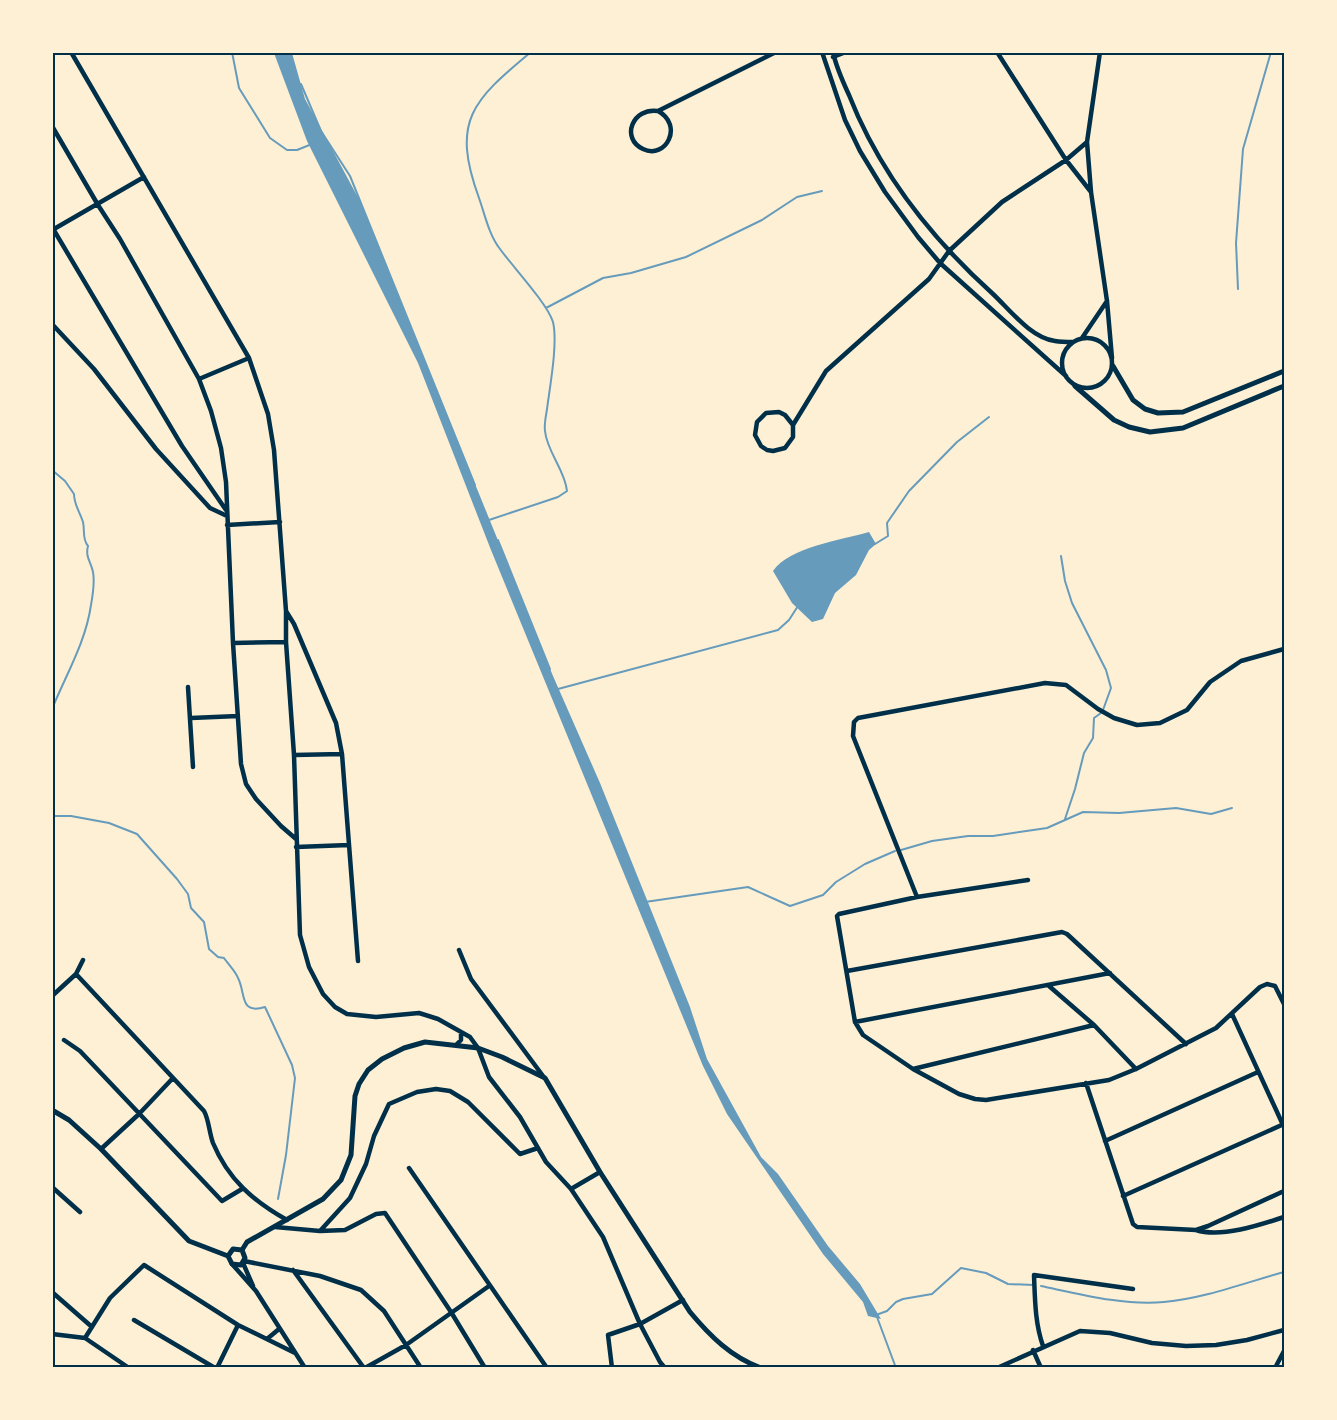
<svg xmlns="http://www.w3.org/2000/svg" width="1337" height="1420" font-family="Manrope,sans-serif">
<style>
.water{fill:#669bbc}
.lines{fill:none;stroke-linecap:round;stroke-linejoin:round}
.stream{stroke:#669bbc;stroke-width:2}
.minor{stroke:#003049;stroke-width:4.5}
.tertiary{stroke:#003049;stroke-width:5}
.neatline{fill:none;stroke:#003049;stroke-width:2}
</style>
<rect width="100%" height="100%" fill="#fdf0d5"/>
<path class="water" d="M 274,53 L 292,53 L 305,99 L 361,203 L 553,676 L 600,783 L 690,1007 L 707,1059 L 761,1157 L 778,1174 L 828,1246 L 860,1284 L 881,1319 L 868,1316 L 863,1302 L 823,1254 L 727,1114 L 703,1066 L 491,550 L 418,363 L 307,141 Z
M 869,532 L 876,544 L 869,550 L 856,575 L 835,593 L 823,619 L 812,622 L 792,603 L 773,571 C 789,547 842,540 869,532 Z"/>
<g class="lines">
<path class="stream" d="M 232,52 L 239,88 L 270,138 L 287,150 L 297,150 L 312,144
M 301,84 L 321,131 L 350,176 L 475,485
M 1238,289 L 1236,243 L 1243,149 L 1271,52
M 546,308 L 603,278 L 631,273 L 686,257 L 762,220 L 797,197 L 822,191
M 52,470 L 65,481 L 74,494 C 74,505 80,512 83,522 C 85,531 82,539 88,546 C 85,557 91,562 93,572 C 95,583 93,594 91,605 C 86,641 66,675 52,709
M 489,520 L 558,497 L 567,491 C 565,470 547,452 545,431 C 544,424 546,416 547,409 C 550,386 558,343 553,322 C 547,303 513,267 500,249 C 489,235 485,215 479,198 C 451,121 472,101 531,52
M 498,540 L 550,669
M 875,544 L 888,536 L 887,523 L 909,491 L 957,442 L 989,417
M 1061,556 L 1065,581 L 1072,603 L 1106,670 L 1111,688 L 1103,710
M 558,689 L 778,630 L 789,620 L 798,606
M 52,816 L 71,816 L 109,823 L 137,834 L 177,879 L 188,894 L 191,908 L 204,922 L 209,949 L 218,957 L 224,958 C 228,964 236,972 238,978 C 246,993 239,1015 265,1007 L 292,1065 L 295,1078 L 286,1155 L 278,1199
M 1065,819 L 1075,789 L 1084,753 L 1093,738 L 1094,718 L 1101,713
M 901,850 L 932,841 L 968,836 L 993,836 L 1047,828 L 1083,812 L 1119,813 L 1176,808 L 1211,814 L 1232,808
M 645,902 L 748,887 L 790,906 L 823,895 L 836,882 L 865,864 L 895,851
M 1041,1286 C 1079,1294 1125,1306 1164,1302 C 1206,1298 1244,1283 1284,1272
M 876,1315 L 887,1311 L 896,1302 L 903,1299 L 932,1294 L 961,1268 L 986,1273 L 1008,1284 L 1034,1285
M 877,1317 L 896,1368"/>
<path class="minor" d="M 71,52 L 249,358 L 268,414 L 274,450 L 286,611 L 286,642 L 294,755 L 300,935 L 309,967 L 323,994 L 335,1007 L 347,1014 L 376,1017 L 419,1013 L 438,1019 L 470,1037 L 478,1048 L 489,1077 L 520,1117 L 546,1162 L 571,1189 L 603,1237 L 640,1324 L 660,1362 L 665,1368
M 822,52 L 845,120 L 860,151 L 885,192 L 918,237 L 940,263 L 1066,376
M 833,52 C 836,67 843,82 849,95 C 880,174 931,238 993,294 C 1010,310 1031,338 1055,341 C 1061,342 1067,342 1073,342
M 997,52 L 1066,160 L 1091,192
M 1100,52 L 1087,142 L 1091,192 L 1107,301 L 1112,358
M 833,57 L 846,52
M 658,111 C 684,125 666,160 643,149 C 620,138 633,107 658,111 L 776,52
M 52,126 L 98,205 L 120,239 L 199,379 L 211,411 L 221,448 L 226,482 L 233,643 L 241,764 L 246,784 L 256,799 L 281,826 L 296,839
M 52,227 L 182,446 L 226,510
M 54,229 L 144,177
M 52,324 L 94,369 L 156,449 L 210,508 L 227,516
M1062 363a25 25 0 1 1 50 0a25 25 0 1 1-50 0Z
M 1082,338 L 1107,301
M 199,379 L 249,358
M 793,425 L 785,415 L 779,412 L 766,413 L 757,422 L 755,435 L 761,446 L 767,450 L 773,451 L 785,448 L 793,437 L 793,425 L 826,371 L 929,279 L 949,251 L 1002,202 L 1066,160 L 1087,142
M 227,525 L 280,522
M 286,611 L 294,624 L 336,723 L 342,754 L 358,961
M 233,643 L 286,642
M 188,687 L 193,767
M 191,718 L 238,716
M 294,755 L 342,754
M 296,847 L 349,845
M 1028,880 L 917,897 L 839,914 L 837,916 L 855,1022 L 863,1035 L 913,1069 L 959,1094 L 975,1099 L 986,1100 L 1109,1080 L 1136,1069 L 1216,1028 L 1260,987 L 1267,984 L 1275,986 L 1284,1004
M 917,897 L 853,736 L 854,722 L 858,718 L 1045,683 L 1066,685 L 1098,709 L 1114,718 L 1137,725 L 1160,723 L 1187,710 L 1210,682 L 1241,661 L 1284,649
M 459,950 L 471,979 L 543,1076
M 847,971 L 1062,932 L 1067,934 L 1186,1044
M 76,974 L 204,1111 C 209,1120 209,1132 213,1143 C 228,1179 253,1201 287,1220
M 1049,986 L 1094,1025 L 1136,1069
M 52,996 L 76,974 L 83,960
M 1232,1014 L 1283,1125
M 855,1022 L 1110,973
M 64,1040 L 80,1051 L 222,1201 L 242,1189
M 456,1045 L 461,1040 L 461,1032
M 913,1069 L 1094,1025
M 1086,1083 L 1133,1224 L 1137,1227 L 1196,1230 L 1208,1226 L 1284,1191
M 1105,1141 L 1258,1072
M 101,1149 L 139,1114 L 173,1078
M 409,1168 L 547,1368
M 52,1187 L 80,1212
M 571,1189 L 600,1172
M 1123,1196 L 1284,1124
M 275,1227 L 320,1231 L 350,1198 L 366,1164 L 374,1136 L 389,1104 L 417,1092 L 436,1089 L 450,1091 L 468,1102 L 520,1154 L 538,1148
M 1196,1230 C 1221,1238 1260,1225 1284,1217
M 320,1231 L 345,1230 L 376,1214 L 385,1213 L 451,1312 L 485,1368
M 244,1261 L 320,1276 L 361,1290 L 384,1311 L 421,1368
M 243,1263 L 253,1286
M 232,1264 L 256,1291 L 305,1368
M 293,1270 L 364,1368
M 52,1292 L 92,1327
M 134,1320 L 215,1368
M 52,1334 L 85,1338 L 129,1368
M 85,1338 L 110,1298 L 144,1265 L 238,1325 L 295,1353
M 267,1339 L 279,1329
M 1043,1346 C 1035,1323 1035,1300 1034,1275 L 1133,1289
M 1033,1350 L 1041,1368
M 217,1368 L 238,1325
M 365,1368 L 406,1345 L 489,1286
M 612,1368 L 608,1335 L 640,1324 L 683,1300
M 997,1368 L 1080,1331 L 1110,1333 L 1152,1343 L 1186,1346 L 1216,1345 L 1247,1340 L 1284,1330
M 1275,1368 L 1284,1351"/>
<path class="tertiary" d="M 1113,366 L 1133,400 L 1145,409 L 1158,413 L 1183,412 L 1284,371
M 1075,386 L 1114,420 L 1129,427 L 1150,432 L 1183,428 L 1284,386
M 52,1110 L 69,1120 L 101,1149 L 189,1241 L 228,1256
M 242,1250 L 247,1242 L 323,1199 L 341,1180 L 351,1155 L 355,1096 L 359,1084 L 368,1070 L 382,1059 L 404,1048 L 425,1042 L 478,1048 L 502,1057 L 545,1078 L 600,1172 L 690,1312 C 710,1336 731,1357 761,1368
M 228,1256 L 232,1264 L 241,1265 L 245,1258 L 242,1250
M 228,1256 L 233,1249 L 242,1250"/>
</g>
<rect width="1337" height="1420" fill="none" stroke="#fdf0d5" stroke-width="108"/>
<rect x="54" y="54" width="1229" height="1312" class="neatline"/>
</svg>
